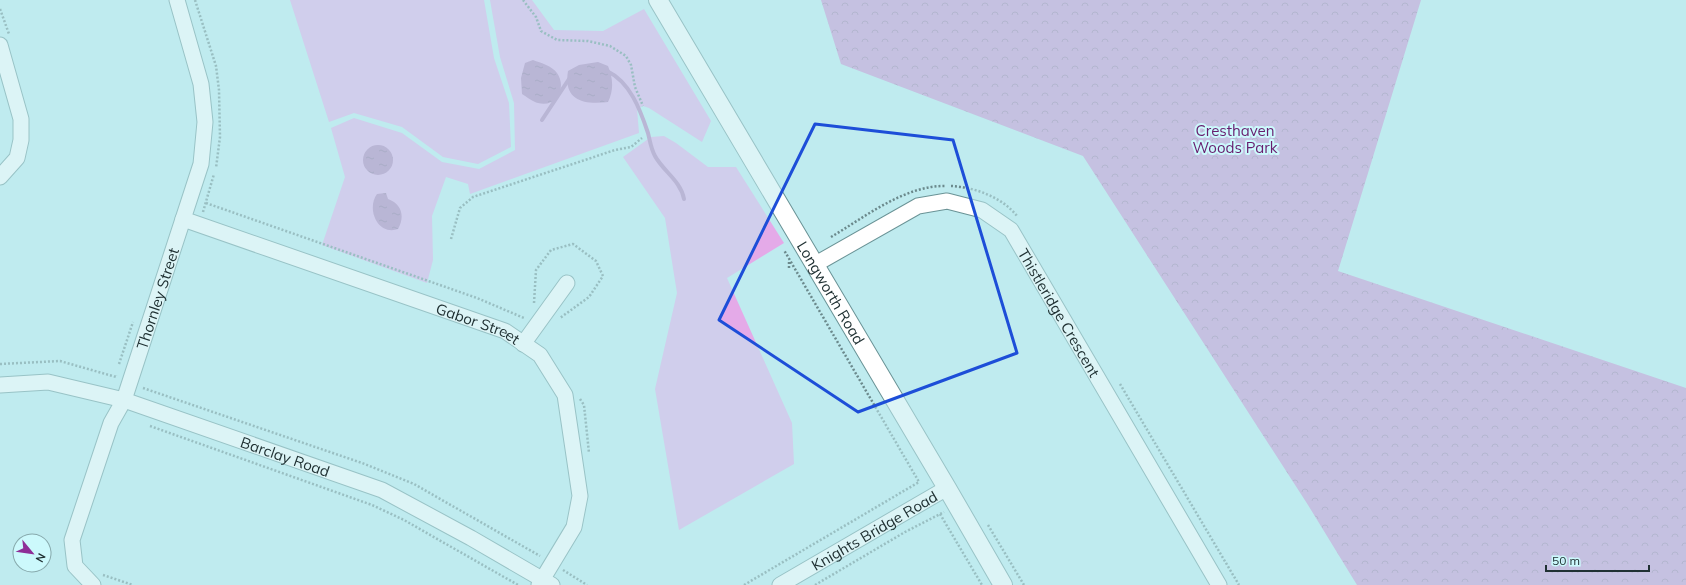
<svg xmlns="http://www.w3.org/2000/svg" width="1686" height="585" font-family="Mulish,sans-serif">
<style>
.green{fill:#e4aae8}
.forest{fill:url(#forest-crowns)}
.water{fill:url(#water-ripples)}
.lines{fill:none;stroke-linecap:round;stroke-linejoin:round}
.stream{stroke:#b175b6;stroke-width:4}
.minor-casing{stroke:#6a9396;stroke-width:17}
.tertiary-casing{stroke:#6a9396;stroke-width:20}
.path{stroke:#6b898c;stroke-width:2.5;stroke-dasharray:2 2;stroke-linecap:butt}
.minor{stroke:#fff;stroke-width:15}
.tertiary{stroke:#fff;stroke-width:18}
.marked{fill:none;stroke:#1d4ed8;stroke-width:3;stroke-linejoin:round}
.labels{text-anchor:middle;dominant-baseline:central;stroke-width:4;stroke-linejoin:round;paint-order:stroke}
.park-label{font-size:15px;fill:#681d6e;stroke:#ccf9fc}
.street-label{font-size:15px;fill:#203133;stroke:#ccf9fc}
</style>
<defs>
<pattern id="forest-crowns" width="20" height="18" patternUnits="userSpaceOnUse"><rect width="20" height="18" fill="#cc8ed0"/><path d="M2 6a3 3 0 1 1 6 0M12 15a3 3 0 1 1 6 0" fill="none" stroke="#a575a9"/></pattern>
<pattern id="water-ripples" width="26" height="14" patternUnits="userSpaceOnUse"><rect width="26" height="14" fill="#b175b6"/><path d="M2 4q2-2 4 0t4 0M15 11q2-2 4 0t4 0" fill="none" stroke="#906195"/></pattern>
</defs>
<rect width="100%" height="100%" fill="#bfebef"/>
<path class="green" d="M 290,0 L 484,0 L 494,58 L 509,103 L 511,147 L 478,164 L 443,157 L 402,127 L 354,113 L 329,122 Z
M 490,0 L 532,0 L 554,30 L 603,31 L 644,9 L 711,121 L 702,142 L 649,108 L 643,106 L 637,109 L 639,133 L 470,194 L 468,184 L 446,177 L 432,216 L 433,260 L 427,283 L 322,245 L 345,177 L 331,128 L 354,118 L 402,133 L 442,162 L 479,169 L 515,150 L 514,103 L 500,57 Z
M 664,136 L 676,143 L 708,167 L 736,167 L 784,243 L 727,278 L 792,423 L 794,464 L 679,530 L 655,389 L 677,293 L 665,218 L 623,157 L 651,137 Z"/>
<path class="forest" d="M 821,0 L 1421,0 L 1338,271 L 1686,388 L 1686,585 L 1357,585 L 1308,505 L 1083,156 L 841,64 Z"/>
<path class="water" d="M 533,60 C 541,63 552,66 557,73 C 567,87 557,108 538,103 C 533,102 527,97 522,94 L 521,78 L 525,63 Z
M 598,62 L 608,66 C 613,78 614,90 608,102 C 584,105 563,101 568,71 L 579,65 Z
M363 160a15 15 0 1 1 30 0a15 15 0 1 1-30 0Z
M 386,193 L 388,199 C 402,204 405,217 398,229 C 378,236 366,209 377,194 Z"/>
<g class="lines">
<path class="stream" d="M 607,71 C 630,82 640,109 648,133 C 650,141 651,149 655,156 C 663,171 681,181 684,199
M 542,120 L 569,79"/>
<defs>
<g id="minor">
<path d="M 0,45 L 21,119 L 21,140 L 17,158 L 0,177"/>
<path id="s1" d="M 183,219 L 505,331 L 540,355 L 565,395 L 580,496 L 574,527 L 539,585"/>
<path id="s2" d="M 814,265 L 918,206 L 947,201 L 982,210 L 1011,230 L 1219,585"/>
<path d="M 523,344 L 567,283"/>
<path id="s3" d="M 0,385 L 48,382 L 124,400 L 382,490 L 471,538 L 552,585"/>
<path id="s4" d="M 93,585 L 75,566 L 72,540 L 111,423 L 124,400 L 201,164 L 205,122 L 201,84 L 177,0"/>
<path id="s5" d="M 780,585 L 947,488"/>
</g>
<g id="tertiary">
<path id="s6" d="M 658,0 L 947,488 L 1003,585"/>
</g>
</defs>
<use href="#minor" class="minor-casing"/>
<use href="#tertiary" class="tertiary-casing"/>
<path class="path" d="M 195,0 L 216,66 L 219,90 L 220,137 L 216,168
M 523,0 L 536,17 L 541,31 L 557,40 L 588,41 L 610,46 L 626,56 L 631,65 L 635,87 L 643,106
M 0,9 L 9,34
M 951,186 C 974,187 1002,197 1017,216
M 206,203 L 477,298 L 524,318
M 203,212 L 214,174
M 831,237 C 865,217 905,185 946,186
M 451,239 L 460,208 L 473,197 L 615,150 L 631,147 L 642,138
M 789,268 L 789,260
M 534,303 L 536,270 L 551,250 L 573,244 L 596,261 L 603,276 L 589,297 L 560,318
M 0,364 L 60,361 L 116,377 L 116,375
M 119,364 L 133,322
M 1120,384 L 1239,585
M 143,388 L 362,463 L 414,484 L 540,556
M 580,399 L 584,405 L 589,453
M 150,426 L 372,505 L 404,520 L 518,585
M 940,514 L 982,585
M 988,525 L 1024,585
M 563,570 L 587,585
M 103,575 L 133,585
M 744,585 L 919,482 L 784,250
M 815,585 L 905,532 L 944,512"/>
<use href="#minor" class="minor"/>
<use href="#tertiary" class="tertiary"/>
</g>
<path d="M0 0H1686V585H0ZM 815,124 L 953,140 L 1017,353 L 858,412 L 719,320 Z" fill="#bfebef" fill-opacity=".55" fill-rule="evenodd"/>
<path class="marked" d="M 815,124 L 953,140 L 1017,353 L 858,412 L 719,320 Z"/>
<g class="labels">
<g class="park-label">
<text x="1235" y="130">Cresthaven<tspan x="1235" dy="17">Woods Park</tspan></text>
</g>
<g class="street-label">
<text stroke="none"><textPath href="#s6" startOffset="340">Longworth Road</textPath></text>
<text stroke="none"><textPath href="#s4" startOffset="309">Thornley Street</textPath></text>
<text stroke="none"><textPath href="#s2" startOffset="316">Thistleridge Crescent</textPath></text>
<text stroke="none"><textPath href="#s1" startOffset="313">Gabor Street</textPath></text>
<text stroke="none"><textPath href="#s3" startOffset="297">Barclay Road</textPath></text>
<text stroke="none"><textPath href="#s5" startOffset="109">Knights Bridge Road</textPath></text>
</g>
</g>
<g transform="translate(32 553) rotate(119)"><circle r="19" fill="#ccf9fc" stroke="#87a9ac"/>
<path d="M0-3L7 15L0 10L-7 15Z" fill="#8e2e97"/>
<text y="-6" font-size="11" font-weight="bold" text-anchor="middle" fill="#203133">N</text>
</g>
<path d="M1546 565v6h103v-6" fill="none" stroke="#203133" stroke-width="2"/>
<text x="1552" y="565" font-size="12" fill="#203133" stroke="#ccf9fc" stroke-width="3" paint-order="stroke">50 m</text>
</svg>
